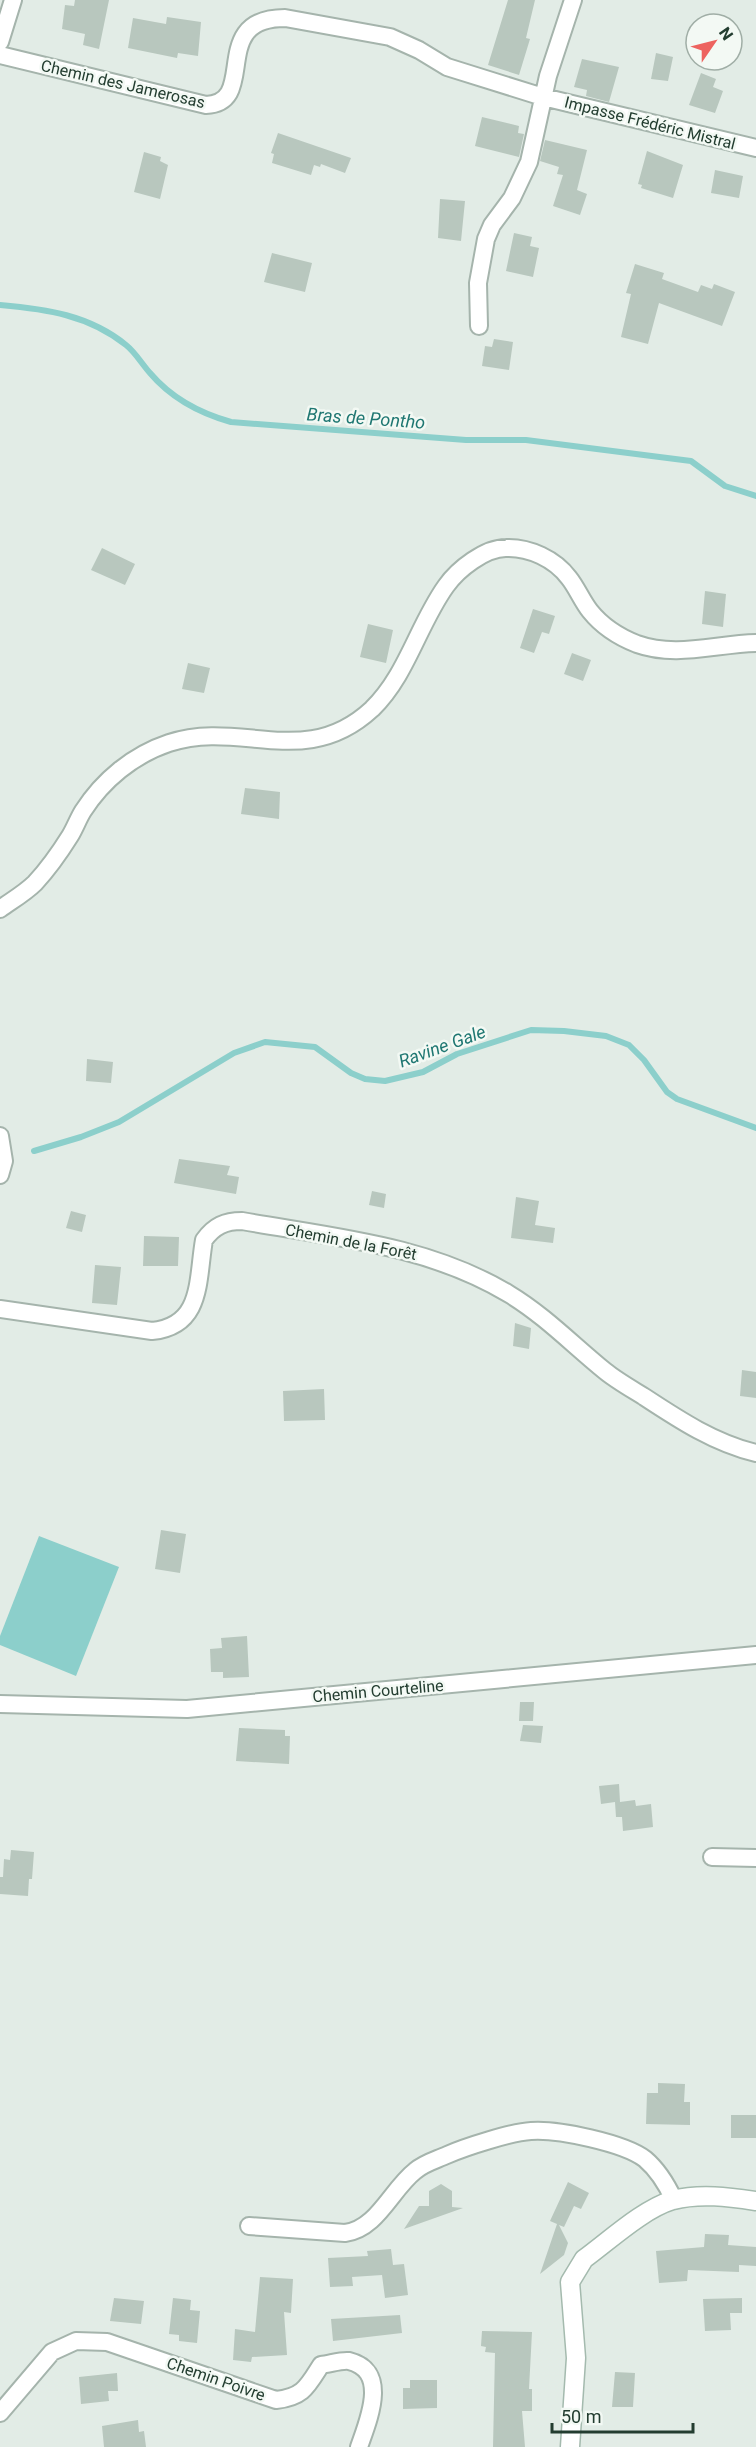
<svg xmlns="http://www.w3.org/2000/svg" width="756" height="2447" font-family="Roboto,sans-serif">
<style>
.water{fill:#8ccfcb}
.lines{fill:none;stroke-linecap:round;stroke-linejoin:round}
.stream{stroke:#8ccfcb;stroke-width:6}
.building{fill:#b8c7be}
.street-casing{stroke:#a5b4ac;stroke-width:20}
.secondary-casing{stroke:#a4baae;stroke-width:21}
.street{stroke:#fff;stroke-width:16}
.secondary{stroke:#fff;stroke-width:18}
.labels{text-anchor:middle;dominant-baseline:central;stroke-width:5;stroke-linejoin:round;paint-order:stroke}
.street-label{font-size:16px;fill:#233d30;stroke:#f3f9f4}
.water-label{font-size:18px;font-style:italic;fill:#1f7772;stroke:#f3f9f4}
</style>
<rect width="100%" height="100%" fill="#e2ece6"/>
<path class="water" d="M 39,1536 L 119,1567 L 76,1676 L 0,1645 L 0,1636 Z"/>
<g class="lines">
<path class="stream" d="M 0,305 C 46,309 89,315 126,345 C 135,352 142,364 150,373 C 172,399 199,413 231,422 L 466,440 L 526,440 L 691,461 L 725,486 L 756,496
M 34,1151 L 81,1137 L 119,1122 L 234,1053 L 265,1042 L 315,1047 L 351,1073 L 365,1079 L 385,1081 L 423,1072 L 457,1054 L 531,1030 L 564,1031 L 606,1036 L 629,1045 L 644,1060 L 667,1092 L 677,1099 L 756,1128"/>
</g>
<path class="building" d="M 75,0 L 109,0 L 99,49 L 83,45 L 85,34 L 62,29 L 65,5 L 74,6 Z
M 508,0 L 535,0 L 526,38 L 530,39 L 519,75 L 488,65 Z
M 167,17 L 201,22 L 198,56 L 178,53 L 177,58 L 128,48 L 133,18 L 166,24 Z
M 656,53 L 673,57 L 668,81 L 651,79 Z
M 582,59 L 619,67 L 609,102 L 586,96 L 587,90 L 574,87 Z
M 701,73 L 716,79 L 713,87 L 723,91 L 715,113 L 689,105 Z
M 482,117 L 519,126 L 518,133 L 524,134 L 519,157 L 475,146 Z
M 278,133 L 351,158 L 345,173 L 321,164 L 320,167 L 314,165 L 311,175 L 272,163 L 274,154 L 271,153 Z
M 545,140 L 587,150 L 577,190 L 587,194 L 580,215 L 553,206 L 563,175 L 557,174 L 559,167 L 540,161 Z
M 647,151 L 683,165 L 673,198 L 641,188 L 642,185 L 638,184 Z
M 144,152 L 161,157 L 160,161 L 168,165 L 160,199 L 134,192 Z
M 715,170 L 743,176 L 739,198 L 711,193 Z
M 440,199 L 465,201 L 461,241 L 438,238 Z
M 514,233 L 532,237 L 530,246 L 539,248 L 533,277 L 506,271 Z
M 272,253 L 312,263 L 305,292 L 264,282 Z
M 635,264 L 664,273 L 662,279 L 698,292 L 701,285 L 712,289 L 714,284 L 735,292 L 722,326 L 659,303 L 648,344 L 621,337 L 631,294 L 626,293 Z
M 494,339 L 513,342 L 509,370 L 482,366 L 485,346 L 492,347 Z
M 102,548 L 135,564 L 125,585 L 91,570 Z
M 705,591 L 726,594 L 723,627 L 702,624 Z
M 533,609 L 555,616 L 549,634 L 542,632 L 534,653 L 520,648 Z
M 368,624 L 393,630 L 386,663 L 360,657 Z
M 572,653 L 591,660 L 583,681 L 564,674 Z
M 188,663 L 210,668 L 204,693 L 182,689 Z
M 245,788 L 280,792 L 279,819 L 241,814 Z
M 87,1059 L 113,1062 L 111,1083 L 86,1081 Z
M 179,1159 L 230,1166 L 227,1175 L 239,1177 L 236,1194 L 174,1183 Z
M 372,1191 L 386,1194 L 384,1208 L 369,1205 Z
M 516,1197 L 539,1201 L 535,1225 L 555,1228 L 553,1243 L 511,1238 Z
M 71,1211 L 86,1215 L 82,1232 L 66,1228 Z
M 144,1236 L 179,1237 L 178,1266 L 143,1266 Z
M 95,1265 L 121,1267 L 117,1305 L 92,1303 Z
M 515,1323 L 531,1328 L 529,1349 L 513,1346 Z
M 742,1370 L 756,1372 L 756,1398 L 740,1396 Z
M 324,1389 L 325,1420 L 284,1421 L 283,1391 Z
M 161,1530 L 186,1534 L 180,1573 L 155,1569 Z
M 247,1636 L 249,1677 L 223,1678 L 223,1672 L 211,1672 L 210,1649 L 222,1648 L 221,1638 Z
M 520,1702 L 534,1702 L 533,1721 L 519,1721 Z
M 523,1725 L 543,1726 L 541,1743 L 520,1741 Z
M 239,1728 L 285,1730 L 285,1736 L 290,1736 L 289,1764 L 236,1761 Z
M 619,1784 L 620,1802 L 635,1800 L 636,1806 L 651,1804 L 653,1827 L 623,1831 L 622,1817 L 616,1817 L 615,1802 L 601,1804 L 599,1786 Z
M 11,1850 L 34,1852 L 32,1879 L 29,1879 L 28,1896 L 0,1894 L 0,1877 L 3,1877 L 4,1859 L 10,1860 Z
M 658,2083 L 685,2084 L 684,2102 L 690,2102 L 690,2125 L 646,2124 L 647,2093 L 658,2093 Z
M 731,2115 L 756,2115 L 756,2138 L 731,2138 Z
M 568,2182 L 589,2193 L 581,2209 L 574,2206 L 564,2227 L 559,2225 L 568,2243 L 564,2255 L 540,2274 L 557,2224 L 550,2221 Z
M 441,2184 L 452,2191 L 452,2207 L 463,2208 L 404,2229 L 419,2206 L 429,2206 L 429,2191 Z
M 705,2234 L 729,2235 L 728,2245 L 756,2247 L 756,2266 L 739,2265 L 739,2272 L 688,2270 L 687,2281 L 659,2283 L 656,2251 L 704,2247 Z
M 391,2249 L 393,2265 L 404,2264 L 408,2295 L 385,2298 L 382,2275 L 352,2277 L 353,2286 L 330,2287 L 328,2258 L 368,2256 L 367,2251 Z
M 260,2277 L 293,2279 L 291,2313 L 284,2312 L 287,2355 L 252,2357 L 251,2362 L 233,2360 L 235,2329 L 255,2332 Z
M 114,2298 L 144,2301 L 141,2324 L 110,2321 Z
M 173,2298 L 191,2300 L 190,2310 L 200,2311 L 197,2343 L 179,2341 L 179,2335 L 169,2334 Z
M 742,2298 L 742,2313 L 730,2313 L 731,2330 L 705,2331 L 703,2299 Z
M 400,2315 L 402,2333 L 333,2341 L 331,2319 Z
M 482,2331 L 532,2332 L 529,2389 L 532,2389 L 532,2411 L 522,2411 L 525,2447 L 493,2447 L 495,2353 L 485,2352 L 486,2347 L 481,2346 Z
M 615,2372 L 635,2373 L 633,2407 L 612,2407 Z
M 117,2373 L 118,2391 L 108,2391 L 109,2401 L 81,2404 L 79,2377 Z
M 410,2380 L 437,2380 L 437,2408 L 403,2409 L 403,2388 L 410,2388 Z
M 138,2420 L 139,2432 L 144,2431 L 146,2447 L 104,2447 L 102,2426 Z"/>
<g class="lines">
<defs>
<path id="street" d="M 0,42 L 13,0
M 0,55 L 206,105 C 260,103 207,18 285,18 L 390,37 L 419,50 L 447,67 L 543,97 L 756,148
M 479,326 L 478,283 L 486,239 L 492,225 L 512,198 L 529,162 L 548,76 L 573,0
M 0,909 C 11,901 25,893 35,883 C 47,870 60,852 70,836 C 75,828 78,819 83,811 C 103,780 133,755 169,743 C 241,719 305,771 372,709 C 407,675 418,625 446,586 C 458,569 485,548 506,548 C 529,547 555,559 569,578 C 577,588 582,601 590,611 C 602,626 619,637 637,644 C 676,658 715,644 756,643
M 0,1136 L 4,1161 L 0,1175
M 0,1309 L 152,1331 C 203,1326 197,1280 204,1240 C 214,1226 225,1221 242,1221 C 333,1237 428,1245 509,1294 C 544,1315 573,1345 605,1371 C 616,1380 630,1388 643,1396 C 678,1419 714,1443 756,1453
M 0,1704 L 187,1709 L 756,1655
M 712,1857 L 756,1858
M 249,2226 L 345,2233 C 377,2229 391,2190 415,2171 C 424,2163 436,2160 447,2155 C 465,2147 512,2132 531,2131 C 558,2129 624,2143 645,2159 C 658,2170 667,2185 674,2200
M 0,2413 L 52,2352 L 76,2341 L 107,2342 L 276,2400 C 303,2397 307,2387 321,2365 C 330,2364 341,2360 349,2361 C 390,2371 368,2421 359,2447"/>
<path id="secondary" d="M 570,2447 L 576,2358 L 570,2282 L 584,2259 C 610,2240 643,2209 673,2200 C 700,2193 729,2197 756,2201"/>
</defs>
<use href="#street" class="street-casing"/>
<use href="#secondary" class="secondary-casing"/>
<use href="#street" class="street"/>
<use href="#secondary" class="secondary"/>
</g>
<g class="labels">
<g class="street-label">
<text transform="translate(123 84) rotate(13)">Chemin des Jamerosas</text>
<text transform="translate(650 123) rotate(14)">Impasse Frédéric Mistral</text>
<text transform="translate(351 1242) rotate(11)">Chemin de la Forêt</text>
<text transform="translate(378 1691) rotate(-5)">Chemin Courteline</text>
<text transform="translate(216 2379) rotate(19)">Chemin Poivre</text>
</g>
<g class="water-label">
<text transform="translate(366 418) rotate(4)">Bras de Pontho</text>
<text transform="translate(442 1046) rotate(-20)">Ravine Gale</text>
</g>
</g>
<g transform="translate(714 42) rotate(55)"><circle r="28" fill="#f3f9f4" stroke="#a0aea6" stroke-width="1.5"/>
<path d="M0-4.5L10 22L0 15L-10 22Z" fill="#ed635f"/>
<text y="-9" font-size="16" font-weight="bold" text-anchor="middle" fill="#233d30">N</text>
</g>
<path d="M552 2423v9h141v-9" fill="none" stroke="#233d30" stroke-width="3"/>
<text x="561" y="2423" font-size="18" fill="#233d30" stroke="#f3f9f4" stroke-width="4.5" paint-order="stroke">50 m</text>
</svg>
